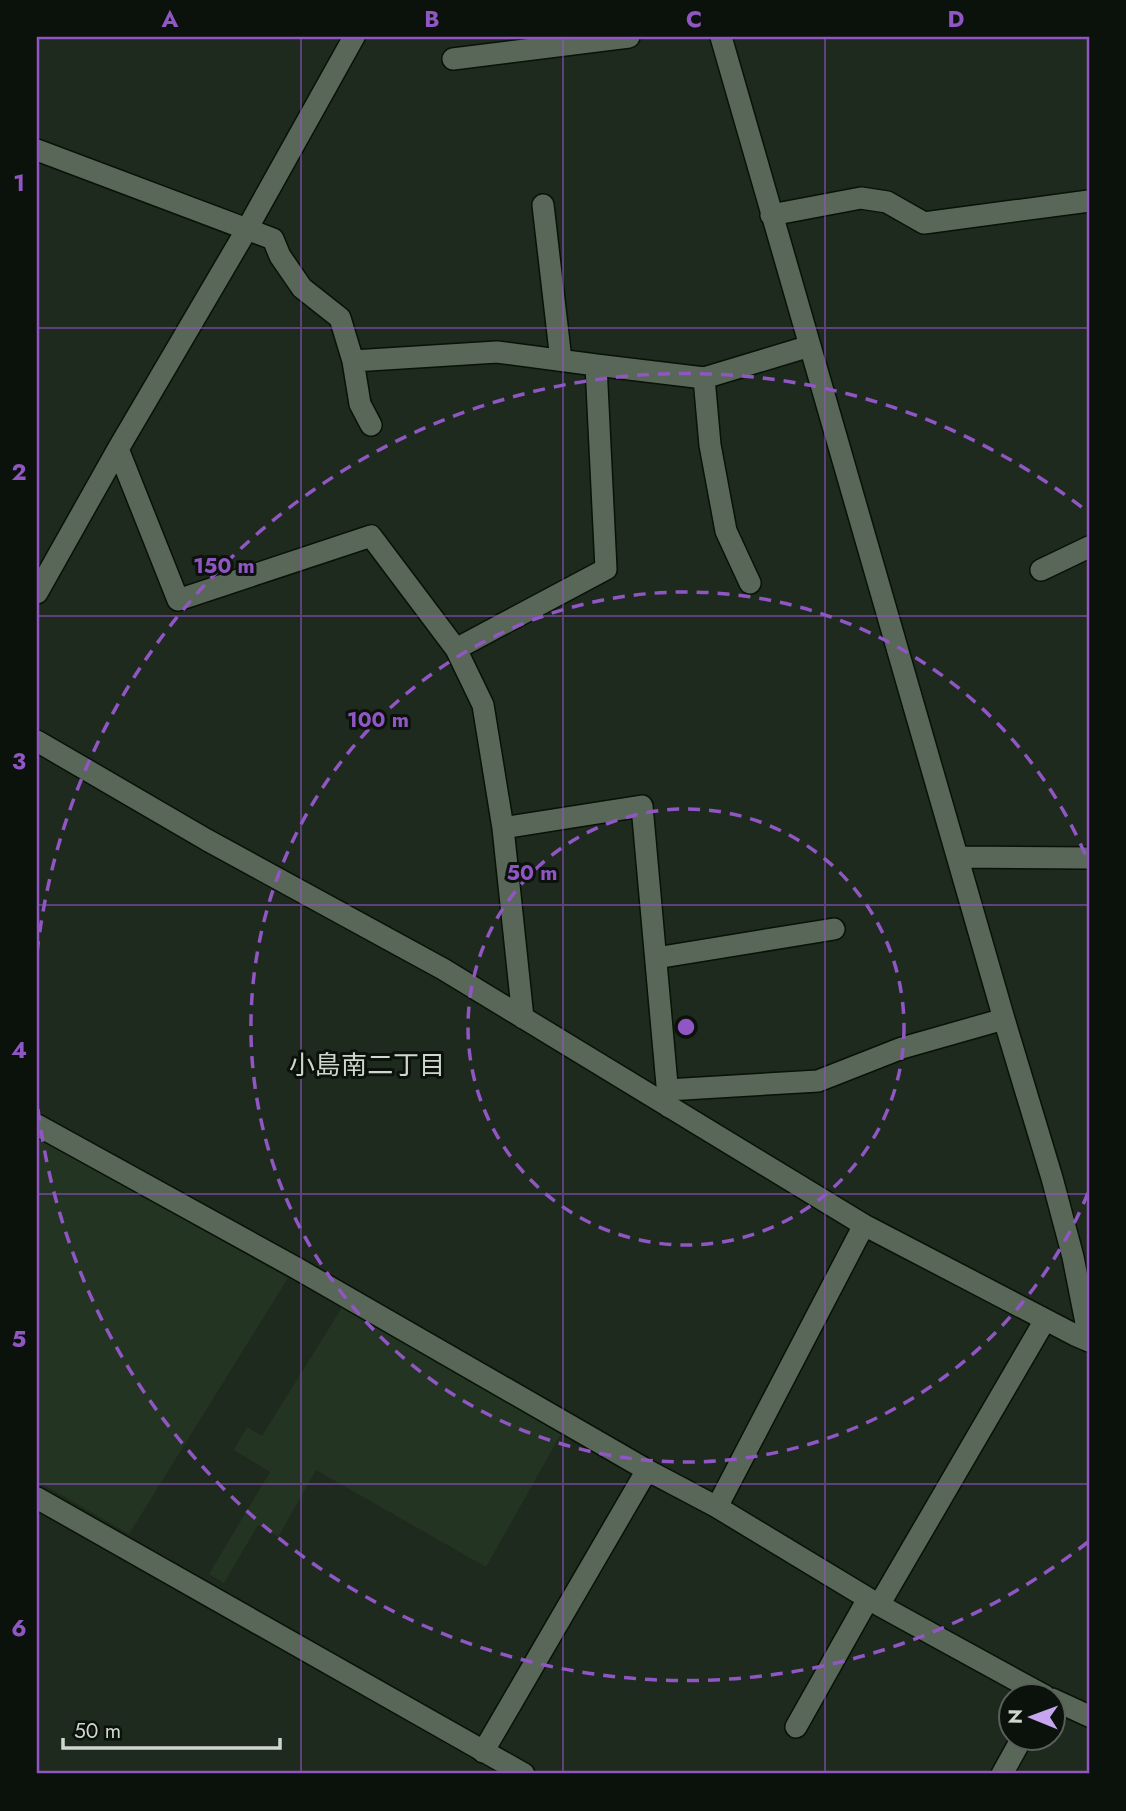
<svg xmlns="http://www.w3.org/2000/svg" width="1126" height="1811" font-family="Jost,'Noto Sans JP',sans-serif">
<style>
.built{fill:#243422}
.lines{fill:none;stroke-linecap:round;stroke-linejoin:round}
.minor-casing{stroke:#081207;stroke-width:24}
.minor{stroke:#596758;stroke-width:21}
.grid{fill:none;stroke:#9056c3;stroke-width:2;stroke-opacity:0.55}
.ring{fill:none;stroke:#9056c3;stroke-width:3.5;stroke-dasharray:12 9}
.labels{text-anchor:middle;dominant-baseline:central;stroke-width:6;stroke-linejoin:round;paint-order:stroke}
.neighbourhood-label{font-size:26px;fill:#cfd6ce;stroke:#0b110b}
.centre{fill:#9056c3;stroke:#0b110b;stroke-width:3.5}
.ring-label{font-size:21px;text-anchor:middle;font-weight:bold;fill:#9056c3;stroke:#0b110b;stroke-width:6;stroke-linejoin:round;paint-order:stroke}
.neatline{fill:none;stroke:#9056c3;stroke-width:2.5}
.grid-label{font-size:23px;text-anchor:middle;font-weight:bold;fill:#9056c3}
</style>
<rect width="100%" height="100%" fill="#1e2a1d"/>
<path class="built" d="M 37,1136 L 288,1278 L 129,1534 L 37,1481 Z
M 343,1306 L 561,1434 L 486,1567 L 316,1470 L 278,1537 L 258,1525 L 224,1583 L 209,1574 L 270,1472 L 234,1450 L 247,1427 L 262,1436 Z"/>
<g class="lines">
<defs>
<path id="minor" d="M 721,37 L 1004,1019 L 1052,1178 L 1073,1257 L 1089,1338
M 453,59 L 629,37
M 37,150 L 273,239 L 280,256 L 302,288 L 340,318 L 353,361 L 497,352 L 596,365
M 543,205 L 561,360
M 771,215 L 861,198 L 887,202 L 924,223 L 1089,201
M 353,361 L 360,404 L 371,425
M 704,378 L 710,445 L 726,531 L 750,583
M 118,449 L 178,600 L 371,536 L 456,649 L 483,705 L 503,828 L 523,1018
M 1041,570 L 1089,547
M 37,593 L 118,449 L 247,229 L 354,37
M 456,649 L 606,569 L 596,365 L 704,378 L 810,346
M 37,741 L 207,840 L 443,969 L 864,1225 L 1075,1335 L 1089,1341
M 503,828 L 642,806 L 669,1107
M 958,857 L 1089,858
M 656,958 L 834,929
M 667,1090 L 818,1081 L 902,1048 L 1004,1019
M 37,1125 L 298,1269 L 647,1470 L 717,1507 L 879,1605 L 1045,1696
M 37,1498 L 524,1774
M 717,1507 L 864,1225
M 879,1605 L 1045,1320
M 1052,1699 L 1089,1716
M 796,1727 L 868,1599
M 483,1752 L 647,1470
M 1002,1774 L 1022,1738"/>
</defs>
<use href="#minor" class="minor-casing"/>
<use href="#minor" class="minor"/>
</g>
<path class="grid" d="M 301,37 L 301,1774M 563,37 L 563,1774M 825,37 L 825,1774M 37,328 L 1089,328M 37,616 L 1089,616M 37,905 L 1089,905M 37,1194 L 1089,1194M 37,1484 L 1089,1484"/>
<g class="ring">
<circle cx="686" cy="1027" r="218"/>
<path d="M1088 1193A435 435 0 1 1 1088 861"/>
<path d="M1088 1542A653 653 0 0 1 37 1101M37 953A653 653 0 0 1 1088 512"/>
</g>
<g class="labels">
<g class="neighbourhood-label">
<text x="367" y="1065">小島南二丁目</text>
</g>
</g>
<circle cx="686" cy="1027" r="10" class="centre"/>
<g class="ring-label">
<text x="224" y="573">150 m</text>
<text x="378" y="727">100 m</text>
<text x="532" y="880">50 m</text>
</g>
<rect width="1126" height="1811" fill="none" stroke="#0b110b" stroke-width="77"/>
<g transform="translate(1032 1717) rotate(271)"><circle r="33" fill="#0b110b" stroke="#596059" stroke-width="2"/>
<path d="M0-5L12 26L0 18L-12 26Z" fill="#c6a6f0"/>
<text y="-10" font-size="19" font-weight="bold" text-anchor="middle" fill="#cfd6ce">N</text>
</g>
<path d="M63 1738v10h217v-10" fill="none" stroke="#cfd6ce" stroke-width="3.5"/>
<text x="74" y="1738" font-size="21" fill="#cfd6ce" stroke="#0b110b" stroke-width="5" paint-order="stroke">50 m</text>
<rect x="38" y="38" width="1050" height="1734" class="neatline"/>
<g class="grid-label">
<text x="170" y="27">A</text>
<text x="432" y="27">B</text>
<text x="694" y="27">C</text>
<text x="956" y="27">D</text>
<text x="19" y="191">1</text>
<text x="19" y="480">2</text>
<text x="19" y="769">3</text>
<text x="19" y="1058">4</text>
<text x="19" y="1347">5</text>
<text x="19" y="1636">6</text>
</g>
</svg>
